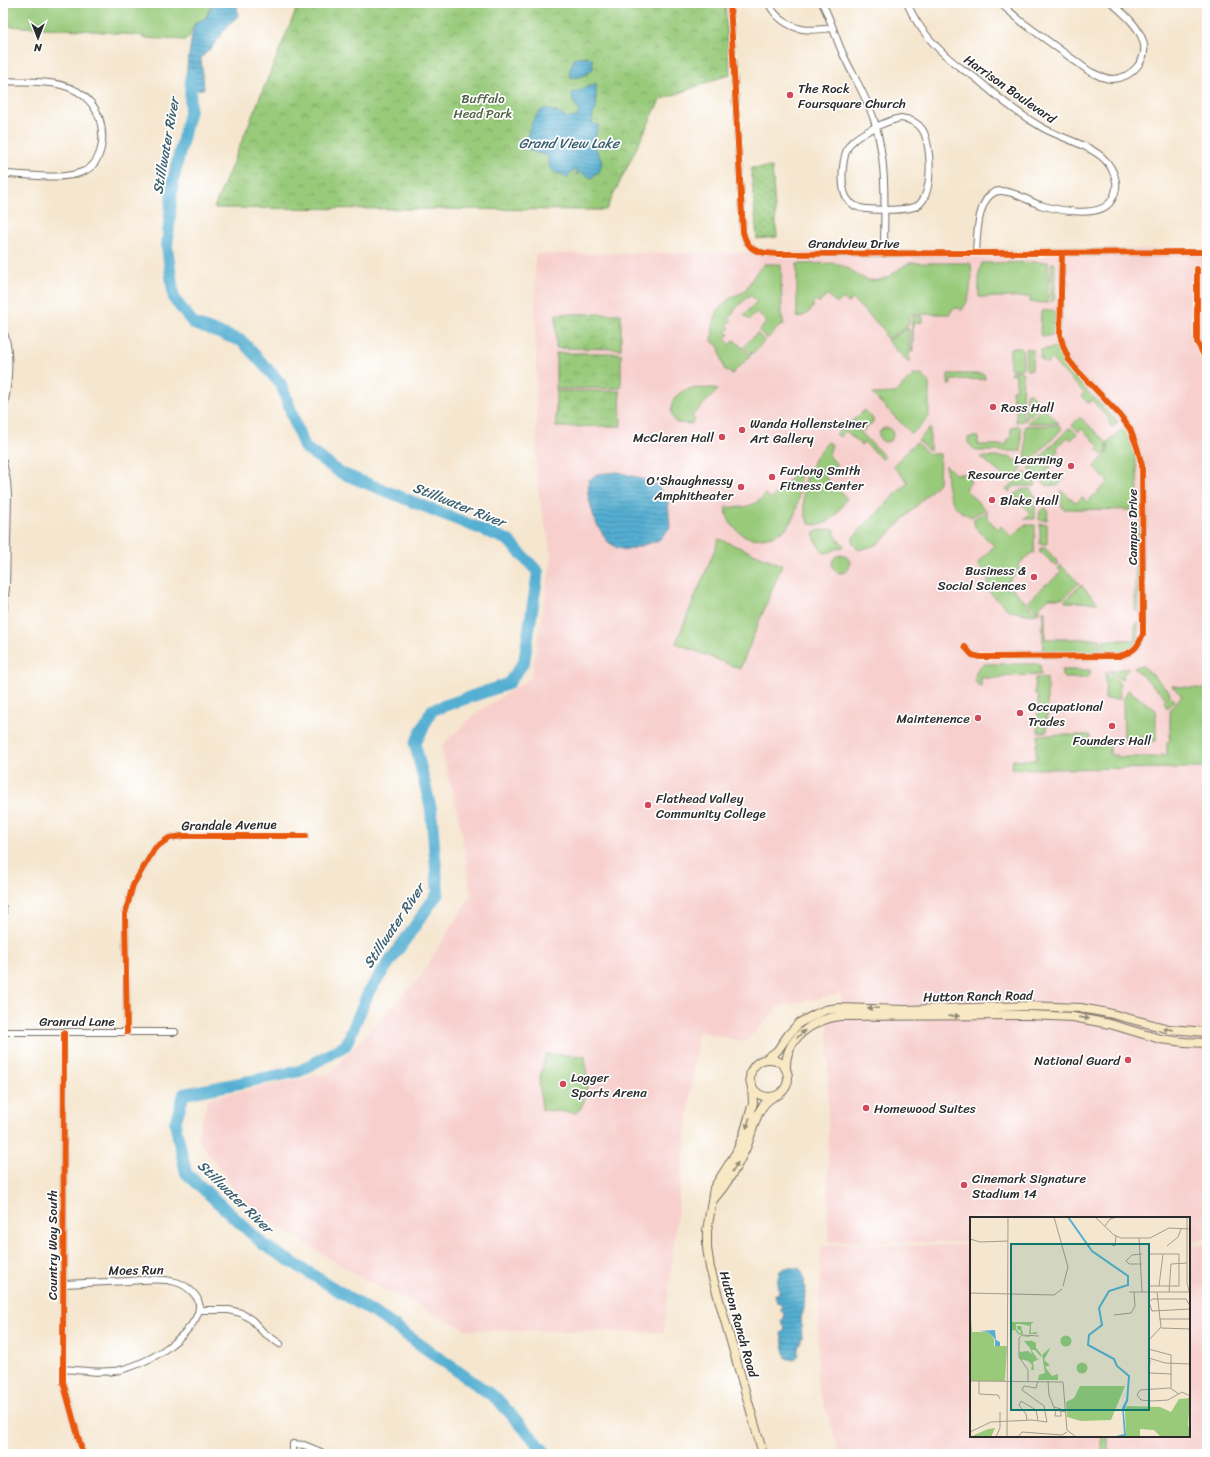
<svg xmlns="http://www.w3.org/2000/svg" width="1210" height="1457" font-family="Sriracha,sans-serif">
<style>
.built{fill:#f7d0ce}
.grass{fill:#98ca7a;stroke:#627a52}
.park{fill:url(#park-crowns);stroke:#627a52}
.garden{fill:url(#garden-dots);stroke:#627a52}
.water{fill:url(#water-rules);stroke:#406d7e}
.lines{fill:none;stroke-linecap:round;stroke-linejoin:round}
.river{stroke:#55afd2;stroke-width:12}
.street-casing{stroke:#726c64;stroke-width:8}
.secondary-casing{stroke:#726c64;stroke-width:10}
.street{stroke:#fff;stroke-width:6}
.secondary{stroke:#f8e8c3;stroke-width:8}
.cycleway-casing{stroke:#fff;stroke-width:8}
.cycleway{stroke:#e8590c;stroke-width:6}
.oneway{fill:#928a77}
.poi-dot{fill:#d1495b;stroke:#fff;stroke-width:1.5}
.labels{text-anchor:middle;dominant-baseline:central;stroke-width:3.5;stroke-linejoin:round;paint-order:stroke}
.poi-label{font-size:13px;fill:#2b2b2b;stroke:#fff;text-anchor:start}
.street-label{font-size:13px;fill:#2b2b2b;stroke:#fff}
.park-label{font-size:13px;fill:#516347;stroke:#fff}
.water-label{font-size:14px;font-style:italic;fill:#3c606e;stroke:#fff}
.inset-river{fill:none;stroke:#55afd2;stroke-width:2}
.inset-road{fill:none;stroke:#a49b8d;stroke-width:1}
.view{fill:#0f766e;fill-opacity:0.15;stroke:#0f766e;stroke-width:2}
.inset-edge{fill:none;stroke:#2b2b2b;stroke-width:2}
</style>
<defs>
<pattern id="park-crowns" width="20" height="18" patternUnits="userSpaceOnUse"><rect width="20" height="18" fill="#98ca7a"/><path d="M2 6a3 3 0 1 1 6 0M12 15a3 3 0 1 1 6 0" fill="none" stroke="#7ca464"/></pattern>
<pattern id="garden-dots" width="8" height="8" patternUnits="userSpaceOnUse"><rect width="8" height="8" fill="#98ca7a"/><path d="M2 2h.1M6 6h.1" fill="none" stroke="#7ca464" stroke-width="1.8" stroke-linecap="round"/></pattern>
<pattern id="water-rules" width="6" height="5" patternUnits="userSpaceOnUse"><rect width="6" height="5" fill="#55afd2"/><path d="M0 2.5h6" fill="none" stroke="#478fab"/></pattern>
</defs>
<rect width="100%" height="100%" fill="#fff"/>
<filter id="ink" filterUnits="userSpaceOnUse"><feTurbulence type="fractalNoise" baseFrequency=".025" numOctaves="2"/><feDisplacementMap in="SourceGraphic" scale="8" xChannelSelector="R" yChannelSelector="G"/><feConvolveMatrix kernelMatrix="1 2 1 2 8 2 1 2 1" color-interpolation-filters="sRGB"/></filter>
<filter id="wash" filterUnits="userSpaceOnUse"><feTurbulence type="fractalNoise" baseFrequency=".012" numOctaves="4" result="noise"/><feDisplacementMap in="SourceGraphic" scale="16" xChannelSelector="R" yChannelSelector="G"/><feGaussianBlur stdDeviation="0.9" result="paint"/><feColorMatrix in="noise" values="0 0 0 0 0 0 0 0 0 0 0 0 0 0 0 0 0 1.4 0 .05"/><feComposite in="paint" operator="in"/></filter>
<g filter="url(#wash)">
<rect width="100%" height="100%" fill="#f5e6cf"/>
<path class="built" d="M 1207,249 L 1207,1238 L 1189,1242 L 1189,1218 L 971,1218 L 971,1242 L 828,1242 L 828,1007 L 840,1003 L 841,1001 L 841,994 L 780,1006 L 745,1042 L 698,1031 L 664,1332 L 467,1330 L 361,1278 L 247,1206 L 197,1138 L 208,1098 L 330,1073 L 421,976 L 471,895 L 462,832 L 441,746 L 479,711 L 531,678 L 552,557 L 537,487 L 535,254 Z
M 821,1245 L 971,1245 L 971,1436 L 1189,1436 L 1189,1245 L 1207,1245 L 1207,1454 L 840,1454 L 817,1384 Z"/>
<path class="grass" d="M 3,3 L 211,3 L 207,15 L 204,19 L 196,22 L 191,30 L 189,38 L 185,40 L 143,38 L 144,36 L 83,30 L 3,26 Z
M 1048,262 L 1048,303 L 1030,302 L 1030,297 L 979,297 L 979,272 L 982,263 Z
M 835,263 C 853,267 861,286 883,279 C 893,276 899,267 910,263 L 969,263 L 971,264 L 972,280 L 971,280 C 970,292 969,302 961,311 L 958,308 L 952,309 L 950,314 L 911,314 L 909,316 L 909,324 L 907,327 L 887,339 L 884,335 L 885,333 L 883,329 L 852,299 L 848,303 L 843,298 L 837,304 L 828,295 L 819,303 L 816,300 L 812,304 L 814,306 L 807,314 L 798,318 L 797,315 L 797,264 Z
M 1051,263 L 1055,263 L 1055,299 L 1051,302 Z
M 764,264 L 780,264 L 781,266 L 782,316 L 784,325 L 779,327 L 767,339 L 759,331 L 767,322 L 757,312 L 749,320 L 744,315 L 757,301 L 750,295 L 734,310 L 735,311 L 729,318 L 731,321 L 727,325 L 730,328 L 726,332 L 729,334 L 725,339 L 730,344 L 734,340 L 751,355 L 732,374 L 724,369 L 719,347 L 712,341 L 713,325 L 718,310 L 731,297 L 744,292 L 756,273 Z
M 1053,310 L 1055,312 L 1055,333 L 1052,335 L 1043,337 L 1040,335 L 1041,312 L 1042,311 Z
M 912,316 L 922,316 L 922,322 L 913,323 L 913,352 L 911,352 Z
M 908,328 L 909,329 L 909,363 L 887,341 Z
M 757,333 L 765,341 L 752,354 L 744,346 Z
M 1057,347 L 1070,371 L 1086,390 L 1117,421 L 1117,423 L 1113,427 L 1110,426 L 1109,419 L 1092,400 L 1088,403 L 1081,396 L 1084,393 L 1051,359 L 1047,364 L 1040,358 L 1041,350 Z
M 1010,348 L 1021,348 L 1023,350 L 1023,368 L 1021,369 L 1012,369 L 1010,368 Z
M 1027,348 L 1033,350 L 1032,370 L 1027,370 L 1026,367 L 1026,350 Z
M 1011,371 L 1020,371 L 1023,373 L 1022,400 L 1013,400 L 1012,390 L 1016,390 L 1016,374 L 1010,374 Z
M 948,374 L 984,374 L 985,379 L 951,380 L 951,384 L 949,386 L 948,384 Z
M 913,375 L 922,375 L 929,383 L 929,417 L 912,434 L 872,394 L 895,393 Z
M 714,388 L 718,390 L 692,416 L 695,420 L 691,424 L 676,423 C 667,411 671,395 686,390 C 694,387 706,389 714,388 Z
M 1027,393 L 1030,393 L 1040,404 L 1040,406 L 1025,421 L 1026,395 Z
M 1016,402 L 1022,404 L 1023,421 L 1016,422 Z
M 1042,408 L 1044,408 L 1059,423 L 1027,423 Z
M 865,410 L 873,419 L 873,422 L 863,431 L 852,421 Z
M 1079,418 L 1081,418 L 1107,443 L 1107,452 L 1102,455 L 1096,449 L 1099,446 L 1082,429 L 1079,432 L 1072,425 Z
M 850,421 L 885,457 L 882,459 L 864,442 L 861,445 L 846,431 L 840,437 L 836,434 Z
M 1059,425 L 1062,429 L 1026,466 L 1025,426 Z
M 1014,426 L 1019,426 L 1021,428 L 1021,451 L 976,451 L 968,443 L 968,438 L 969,437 L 978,437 L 978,445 L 1007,445 L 1007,439 L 1011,438 L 1011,428 L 1014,428 Z
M879 435a7 7 0 1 1 14 0a7 7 0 1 1-14 0Z
M 930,428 L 930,451 L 918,440 Z
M 1069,428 L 1071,428 L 1077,434 L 1071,440 L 1068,437 L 1056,449 L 1059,451 L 1047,463 L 1051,467 L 1046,471 L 1053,479 L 1058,474 L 1064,480 L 1058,486 L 1046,485 L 1029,469 Z
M 1122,429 C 1139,444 1138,488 1138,510 L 1064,509 L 1062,508 L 1061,490 L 1076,503 L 1082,497 L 1087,502 L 1108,482 L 1094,467 L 1108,452 L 1108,442 Z
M 828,442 L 832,445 C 828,456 828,455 837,464 L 825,477 L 847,498 C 837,514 830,528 809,524 C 801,507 802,485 808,468 L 811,468 L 814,459 Z
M 916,442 L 929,454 L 940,454 L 939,483 L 885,538 L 876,545 L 859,550 L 853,544 L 853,537 L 908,482 L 893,466 Z
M 981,457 L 1011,457 L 1021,466 L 1021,470 L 1009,481 Z
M 946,465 L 955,474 L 966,474 L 971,482 L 965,489 L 985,509 L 971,517 C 968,514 964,514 960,511 C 946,499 947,482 946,465 Z
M 800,467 C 799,487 801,510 788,526 C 782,535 761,540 751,538 C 738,535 725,520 726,507 C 744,508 754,507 766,494 L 771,499 L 793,476 Z
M 1025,472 L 1036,483 L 1035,486 L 1015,486 L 1009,492 L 1006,490 Z
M 1030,489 L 1035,496 L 1035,519 L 1024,519 L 1030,513 L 1014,496 L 1020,490 Z
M 1045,507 L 1048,510 L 1047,520 L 1039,520 L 1040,511 Z
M 987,510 L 987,518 L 998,529 L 1001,526 L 1012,537 L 1024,525 L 1035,525 L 1034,553 L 1031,553 L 1018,565 L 1021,568 L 1006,584 L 1006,588 L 1008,590 L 1011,587 L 1034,611 L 1040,611 L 1033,615 L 1010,611 L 988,591 L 988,576 L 977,564 L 994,546 L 975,527 L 973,519 L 980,515 Z
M 1040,524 L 1047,524 L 1047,544 L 1040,544 Z
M 1136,524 L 1139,526 L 1139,552 L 1138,554 L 1135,554 L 1134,526 Z
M 832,529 L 836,530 L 834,532 L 838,540 L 844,545 L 843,547 C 836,548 831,553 824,553 C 819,548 814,540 814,533 L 816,531 Z
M 719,539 L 782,565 L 740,669 L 676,643 Z
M 1040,548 L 1045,548 L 1059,563 L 1056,566 L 1042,553 L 1040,553 Z
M832 564a9 9 0 1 1 18 0a9 9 0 1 1-18 0Z
M 1137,562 L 1138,563 L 1138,611 L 1136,612 L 1135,611 L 1135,563 Z
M 1061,565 L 1079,583 L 1064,598 L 1049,598 L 1040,607 L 1040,609 L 1035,609 L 1028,602 L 1047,583 L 1048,584 L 1061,572 L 1058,568 Z
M 1081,585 L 1098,603 L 1065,602 L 1065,600 Z
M 1043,611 L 1045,611 L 1045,639 L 1100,639 L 1101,653 L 1043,653 Z
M 1137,622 L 1138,623 L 1138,638 L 1133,648 L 1119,653 L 1104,653 L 1103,640 L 1135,640 L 1135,623 Z
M 983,664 L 1040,664 L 1041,675 L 1002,676 L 1001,678 L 981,678 L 981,687 C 971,683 975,669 983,664 Z
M 1143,666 L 1169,691 L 1170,695 L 1175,700 L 1167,708 L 1164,701 L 1166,698 L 1134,668 L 1136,667 Z
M 1129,668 L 1122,676 L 1123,678 L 1121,680 L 1109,671 Z
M 1062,670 L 1090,670 L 1090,675 L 1087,678 L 1064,678 L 1062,676 Z
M 1106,672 L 1119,682 L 1120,699 L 1105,699 Z
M 1035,678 L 1047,678 L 1047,732 L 1038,732 L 1038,695 L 1035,694 Z
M 1172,686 L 1207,689 L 1207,768 L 1012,769 L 1013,760 L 1036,760 L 1036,744 L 1038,744 L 1038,735 L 1090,735 L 1090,746 L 1110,744 L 1110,755 L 1117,755 L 1117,757 L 1161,757 L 1161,755 L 1167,755 L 1167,742 L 1170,741 L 1170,710 L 1169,710 L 1182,696 Z
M 1128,690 L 1156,710 L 1156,741 L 1124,741 L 1123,701 Z
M 546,1054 L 585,1056 C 587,1076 591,1096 577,1113 L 542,1110 L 539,1082 Z
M 1102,1436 L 1108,1436 L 1108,1454 L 1102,1454 Z"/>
<path class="park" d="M 299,3 L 725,3 L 730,74 L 660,100 L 606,210 L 214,208 Z
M 556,314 L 621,314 L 621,349 L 556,348 Z
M 556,353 L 621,353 L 621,388 L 556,389 Z
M 556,391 L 620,391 L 621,426 L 556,427 Z"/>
<path class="garden" d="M 772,167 L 777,237 L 757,239 L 751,168 Z"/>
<path class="water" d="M 213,3 L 237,3 L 238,16 L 227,27 L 211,48 L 201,58 L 204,89 L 186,91 L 187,67 L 193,29 L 196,23 L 206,18 Z
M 586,56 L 592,59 L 593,69 C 587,74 579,79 571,77 L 569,72 L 574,58 Z
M 596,83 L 596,109 L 593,114 L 592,123 L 599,126 C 592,138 595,150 602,161 L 599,173 L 595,173 L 594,176 L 591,178 L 580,172 L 577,175 L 577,170 L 572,171 L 567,179 L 564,175 C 552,172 548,169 548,156 L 534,152 L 526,148 C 528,133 530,117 545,108 L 556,112 L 567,118 L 577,117 L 579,110 L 573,102 L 572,93 L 581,90 Z
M 618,472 L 656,483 L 668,503 L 670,527 L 659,540 L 628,550 L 617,548 L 607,541 L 595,521 L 588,495 L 589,480 L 597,474 Z
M 785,1268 L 799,1268 C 801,1271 804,1274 804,1279 C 805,1288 806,1310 801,1317 L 802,1339 L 800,1340 L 801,1342 L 798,1347 L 798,1356 L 793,1360 L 786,1358 L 781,1333 L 784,1331 L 785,1328 L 781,1322 L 784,1318 L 784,1314 L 780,1310 L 782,1307 L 779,1303 L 777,1303 L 775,1294 L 779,1294 C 779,1284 776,1281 780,1271 Z"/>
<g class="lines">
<path class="river" d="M 191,75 L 190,109 L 173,181 L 167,246 L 174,299 L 194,324 L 242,341 L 281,384 L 304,447 L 341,473 L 508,540 L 538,572 L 524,662 L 508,684 L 432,710 L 415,744 L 431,809 L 438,893 L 369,991 L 346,1045 L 300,1071 L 184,1094 L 175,1123 L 186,1173 L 264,1245 L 384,1319 L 497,1399 L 547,1454"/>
</g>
</g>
<g filter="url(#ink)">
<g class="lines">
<defs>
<path id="street" d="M 730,3 L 743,232 C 748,253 760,253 779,254 L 1207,252
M 769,3 C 771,10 776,15 782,20 C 800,33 812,30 833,28
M 822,3 C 831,19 835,37 843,54 C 853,76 867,97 874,120 C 888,163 884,209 884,254
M 907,3 C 919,31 938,51 962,69 C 967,73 973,75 977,79 C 997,97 1020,115 1043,128 C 1061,138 1087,144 1102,157 C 1109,163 1114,172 1116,181 C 1117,188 1115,195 1111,201 C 1099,219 1058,210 1040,205 C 1028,201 1007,187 995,192 C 977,200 977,237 976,253
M 1000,3 L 1022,22 L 1089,71 C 1097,75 1104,79 1113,79 C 1131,78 1149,60 1143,41 C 1138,25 1124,14 1112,3
M 3,81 C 34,83 70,77 91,103 C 101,115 103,129 102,143 C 100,156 94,168 82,172 C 60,181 27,174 3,174
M 901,118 C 909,119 917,122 922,129 C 932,144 934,196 917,206 C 906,211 877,210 866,209 C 857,208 850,204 846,197 C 840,184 842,155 850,144 C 858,134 888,120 901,118 Z
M 3,332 C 12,347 8,392 3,409
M 3,462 L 7,481 L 8,496 L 6,588 L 3,613
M 965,647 L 972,655 L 980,657 L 1119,656 C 1133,652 1137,649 1143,634 L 1142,465 L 1137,447 L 1130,429 L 1120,415 L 1077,370 L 1069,360 L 1064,348 L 1060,335 L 1062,254
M 3,908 L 3,929
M 3,1032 L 175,1032
M 127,1032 L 125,914 L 133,885 L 155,848 L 169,838 L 183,836 L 306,836
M 64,1033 L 63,1382 L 81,1447 L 82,1454
M 200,1310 L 229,1310 L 241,1313 L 252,1320 L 263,1332 L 280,1344
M 63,1369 C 81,1370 102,1374 120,1370 C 129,1368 141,1363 149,1359 C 166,1351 213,1317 195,1295 C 190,1289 183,1284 176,1282 C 161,1278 145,1280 130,1281 C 108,1282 86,1283 63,1284
M 293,1454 L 293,1444 L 304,1445 L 321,1452"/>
<path id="secondary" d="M750 1078a19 19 0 1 1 38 0a19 19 0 1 1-38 0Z
M 766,1059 L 777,1051 L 789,1034 L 799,1023 L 816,1014 L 825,1010 L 838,1008 L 906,1010 L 1028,1006 L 1081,1008 L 1108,1013 L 1169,1029 L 1207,1032
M 786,1068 C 785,1039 812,1020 839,1016 L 1028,1015 L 1073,1017 L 1110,1024 L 1160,1039 L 1185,1042 L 1207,1043
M 752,1085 L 753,1103 L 744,1134 L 736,1153 L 714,1188 L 707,1231 L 707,1248 L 710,1268 L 763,1454
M 713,1200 C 726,1185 737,1167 745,1150 C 753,1133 755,1107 773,1097"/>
</defs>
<use href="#street" class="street-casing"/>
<use href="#secondary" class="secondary-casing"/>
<use href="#street" class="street"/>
<use href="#secondary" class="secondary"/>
<defs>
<path id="cycleway" d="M 730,3 L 743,232 C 748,253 760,253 779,254 L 1207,252
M 1197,269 L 1197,342 L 1207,361
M 965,647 L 972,655 L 980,657 L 1119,656 C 1133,652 1137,649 1143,634 L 1142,465 L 1137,447 L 1130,429 L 1120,415 L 1077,370 L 1069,360 L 1064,348 L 1060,335 L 1062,254
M 127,1032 L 125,914 L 133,885 L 155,848 L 169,838 L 183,836 L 306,836
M 64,1033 L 63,1382 L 81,1447 L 82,1454"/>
</defs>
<use href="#cycleway" class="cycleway-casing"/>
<use href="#cycleway" class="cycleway"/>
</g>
<defs><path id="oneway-solid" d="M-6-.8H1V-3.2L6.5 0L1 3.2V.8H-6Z"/></defs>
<g class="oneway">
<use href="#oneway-solid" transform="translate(873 1008) rotate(-178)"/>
<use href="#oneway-solid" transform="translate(954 1016) rotate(-1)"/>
<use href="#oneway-solid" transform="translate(1084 1018) rotate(8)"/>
<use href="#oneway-solid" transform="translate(1168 1029) rotate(-171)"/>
<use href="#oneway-solid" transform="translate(801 1034) rotate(-44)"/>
<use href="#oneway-solid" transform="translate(748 1123) rotate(108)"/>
<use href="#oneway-solid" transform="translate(735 1167) rotate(-58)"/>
</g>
</g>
<g class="poi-dot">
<circle cx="790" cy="95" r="4"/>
<circle cx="993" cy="407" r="4"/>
<circle cx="742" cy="430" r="4"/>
<circle cx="722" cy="437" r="4"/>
<circle cx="1071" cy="466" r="4"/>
<circle cx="772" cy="477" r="4"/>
<circle cx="741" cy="487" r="4"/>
<circle cx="992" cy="500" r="4"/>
<circle cx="1034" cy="577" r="4"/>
<circle cx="1020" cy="713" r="4"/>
<circle cx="978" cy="718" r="4"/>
<circle cx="1112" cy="726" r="4"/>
<circle cx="648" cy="805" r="4"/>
<circle cx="1128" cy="1060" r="4"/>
<circle cx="563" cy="1084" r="4"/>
<circle cx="866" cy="1108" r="4"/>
<circle cx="964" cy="1185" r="4"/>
</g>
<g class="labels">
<g class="poi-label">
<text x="798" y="88">The Rock<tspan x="798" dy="15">Foursquare Church</tspan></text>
<text x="1001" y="407">Ross Hall</text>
<text x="750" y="423">Wanda Hollensteiner<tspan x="750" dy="15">Art Gallery</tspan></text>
<text x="714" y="437" text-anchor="end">McClaren Hall</text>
<text x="1063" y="459" text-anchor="end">Learning<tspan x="1063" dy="15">Resource Center</tspan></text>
<text x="780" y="470">Furlong Smith<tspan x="780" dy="15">Fitness Center</tspan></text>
<text x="733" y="480" text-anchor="end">O'Shaughnessy<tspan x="733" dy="15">Amphitheater</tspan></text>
<text x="1000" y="500">Blake Hall</text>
<text x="1026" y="570" text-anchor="end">Business &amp;<tspan x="1026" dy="15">Social Sciences</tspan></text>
<text x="1028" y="706">Occupational<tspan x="1028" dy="15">Trades</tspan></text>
<text x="970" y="718" text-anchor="end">Maintenence</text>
<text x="1112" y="740" text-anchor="middle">Founders Hall</text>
<text x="656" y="798">Flathead Valley<tspan x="656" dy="15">Community College</tspan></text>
<text x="1120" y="1060" text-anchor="end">National Guard</text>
<text x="571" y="1077">Logger<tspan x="571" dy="15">Sports Arena</tspan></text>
<text x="874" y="1108">Homewood Suites</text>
<text x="972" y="1178">Cinemark Signature<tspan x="972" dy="15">Stadium 14</tspan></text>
</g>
<g class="street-label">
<text transform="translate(1010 89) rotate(35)">Harrison Boulevard</text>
<text x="854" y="243">Grandview Drive</text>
<text transform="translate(1132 527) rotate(-90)">Campus Drive</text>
<text transform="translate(229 825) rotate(-1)">Grandale Avenue</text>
<text transform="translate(978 996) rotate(-1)">Hutton Ranch Road</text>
<text x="77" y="1021">Granrud Lane</text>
<text transform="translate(52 1245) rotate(-90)">Country Way South</text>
<text transform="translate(136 1270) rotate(-1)">Moes Run</text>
<text transform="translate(739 1324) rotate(74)">Hutton Ranch Road</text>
</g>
<g class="park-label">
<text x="483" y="98">Buffalo<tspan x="483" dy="15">Head Park</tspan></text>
</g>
<g class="water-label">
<text x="569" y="143">Grand View Lake</text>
<text transform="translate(166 146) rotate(-80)">Stillwater River</text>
<text transform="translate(459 505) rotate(22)">Stillwater River</text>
<text transform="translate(394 926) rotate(-56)">Stillwater River</text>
<text transform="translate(235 1197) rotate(44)">Stillwater River</text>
</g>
</g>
<g transform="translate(970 1217)">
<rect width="220" height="220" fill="#f5e6cf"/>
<path d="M 41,105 L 64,105 L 61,107 L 61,116 L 67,115 L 67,117 L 59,117 L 60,109 L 51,107 L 46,107 L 46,112 L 50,117 L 51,114 L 47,112 L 47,109 L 51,109 L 53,117 L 49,118 L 45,113 L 41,114 ZM90.5 124a5.5 5.5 0 1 1 11 0a5.5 5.5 0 1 1-11 0ZM 51,119 L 60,119 L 60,123 L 66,126 L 66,131 L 71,137 L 71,140 L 65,133 L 61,133 L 67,141 L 64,141 L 69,142 L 63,145 L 64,153 L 61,153 L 62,148 L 58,144 L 50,142 L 49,135 L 58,134 L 62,137 L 60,131 L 54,124 L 60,124 L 60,120 ZM 81,130 L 74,143 L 80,148 L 75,150 L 82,159 L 88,157 L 88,163 L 68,163 L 69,158 L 75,156 L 72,138 ZM 220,181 L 218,209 L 220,210 L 220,220 L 191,220 L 184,213 L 170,212 L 170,220 L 154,220 L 156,216 L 155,193 L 157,189 L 190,190 L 201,195 L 209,182 Z" fill="#98ca7a"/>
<path d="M 0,89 L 2,115 L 18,115 L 24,122 L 24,129 L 37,129 L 35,164 L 0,164 ZM106.5 151a5.5 5.5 0 1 1 11 0a5.5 5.5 0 1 1-11 0ZM 110,169 L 155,169 L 141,203 L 111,204 L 97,200 L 96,185 L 104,181 ZM 25,211 L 21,220 L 0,220 L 18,212 Z" fill="#98ca7a"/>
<path d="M 25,113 L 26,123 L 30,125 L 30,129 L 25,129 L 25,122 L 18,115 L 9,114 ZM 156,183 L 158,183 L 154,195 L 156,218 L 153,220 L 142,220 L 154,217 L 152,191 Z" fill="#55afd2"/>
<path class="inset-river" d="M 98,0 L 122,34 L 158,59 L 158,68 L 139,74 L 129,91 L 132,108 L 119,118 L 118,128 L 144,142 L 147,149 L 159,159 L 157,185"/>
<path class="inset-road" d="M 84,0 L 98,50 L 93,69M 125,0 L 144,18 L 151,21 L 180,21 L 199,11 L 220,12M 217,0 L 217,66 L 220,78M 135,9 L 140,2 L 147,0M 169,21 L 172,75M 0,22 L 10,25 L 38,24M 142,28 L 145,29 L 146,19M 197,29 L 208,20 L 211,12M 179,37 L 209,37 L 209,69 L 179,69 ZM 172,47 L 159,47 L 156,44 L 162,38 L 172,37M 189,69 L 193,37M 159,75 L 219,75M 187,75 L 191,110 L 179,123 L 179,141 L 195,146 L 220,147M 199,75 L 201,47 L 217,46M 0,76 L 84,78 L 92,72M 220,92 L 182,94 L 179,85 L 182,82 L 216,82 L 219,87 L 220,90 L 220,96M 144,98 L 161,96 L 165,89 L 164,75M 189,102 L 220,102M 191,111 L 220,112M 178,132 L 201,138 L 201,171M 180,143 L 179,156 L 202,157M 0,164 L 93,165 L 97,213 L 106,220M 9,164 L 9,177 L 28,178 L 30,182M 58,164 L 58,153 L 49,140 L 49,121 L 52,118 L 69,119M 78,164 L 79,178 L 85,193 L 96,195M 209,177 L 200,171 L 170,173 L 167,178 L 171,183 L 182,184 L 198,183 L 212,175 L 220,179M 0,185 L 0,164M 84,190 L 91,192 L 91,199 L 85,199 L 86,193M 57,203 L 56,197 L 49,188 L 51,184 L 66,193 L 68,203M 0,215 L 21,205 L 62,203 L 77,205 L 74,189 L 52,173 L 54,169 L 66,171 L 68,164M 26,220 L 30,211 L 30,195M 37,220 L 38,0M 48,220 L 52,215 L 92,218 L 97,215"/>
<path class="view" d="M 41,27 L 179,27 L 179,193 L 41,193 Z"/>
<rect width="220" height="220" class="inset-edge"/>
</g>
<rect width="1210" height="1457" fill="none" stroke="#fff" stroke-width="16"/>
<g transform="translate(38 38) rotate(180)" stroke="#ffffff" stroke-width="3" paint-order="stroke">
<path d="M0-3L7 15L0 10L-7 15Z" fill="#2b2b2b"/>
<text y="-6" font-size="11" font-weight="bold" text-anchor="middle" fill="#2b2b2b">N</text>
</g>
</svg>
